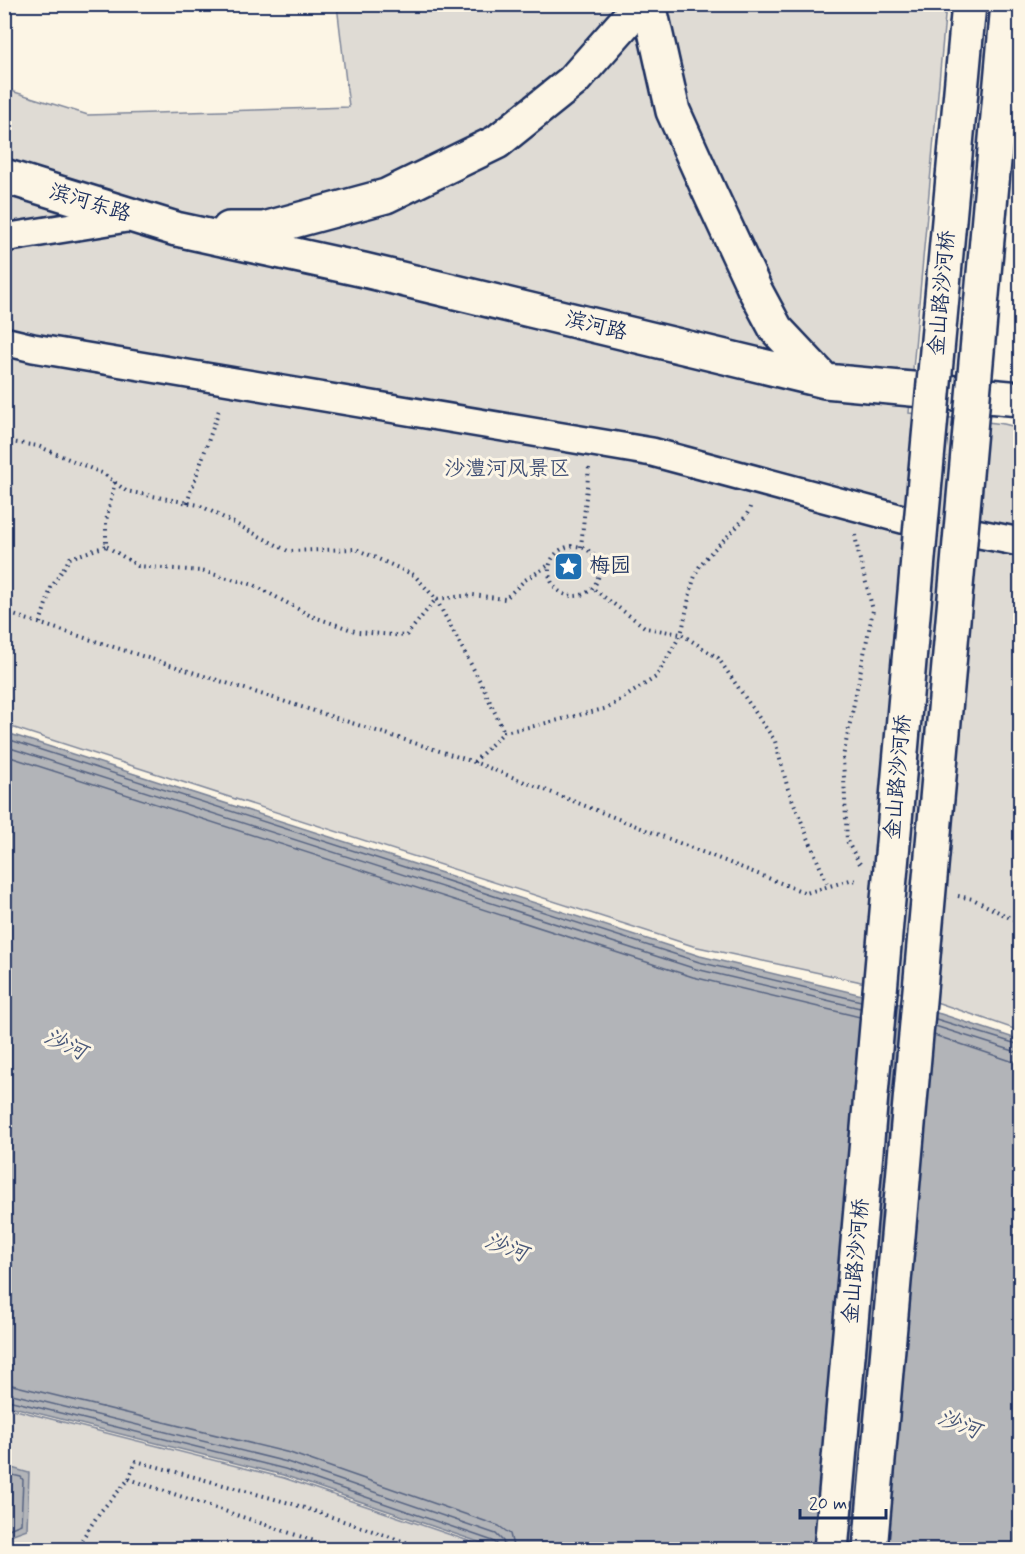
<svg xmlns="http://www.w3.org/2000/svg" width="1025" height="1554" font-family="Mynerve,'LXGW WenKai TC',sans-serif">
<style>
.green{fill:#dfdbd4;stroke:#7d8599;stroke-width:1.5}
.water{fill:#b2b4b8;stroke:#767f94;stroke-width:1.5}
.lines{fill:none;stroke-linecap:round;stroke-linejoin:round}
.shore{stroke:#576482;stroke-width:1.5}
.minor-casing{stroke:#1b2f5e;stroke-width:32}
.tertiary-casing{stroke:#1b2f5e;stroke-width:38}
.path{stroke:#1b2f5e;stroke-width:4;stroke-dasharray:1.5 4.5;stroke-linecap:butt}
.minor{stroke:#fcf5e5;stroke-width:27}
.tertiary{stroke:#fcf5e5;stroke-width:33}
.secondary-bridge-casing{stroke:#1b2f5e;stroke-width:38;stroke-linecap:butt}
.secondary-bridge{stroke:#fcf5e5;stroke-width:33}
.labels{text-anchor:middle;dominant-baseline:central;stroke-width:6;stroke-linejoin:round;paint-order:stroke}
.street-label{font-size:21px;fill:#1b2f5e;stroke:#fcf5e5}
.park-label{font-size:21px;fill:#425176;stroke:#fcf5e5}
.poi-label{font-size:21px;fill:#1b2f5e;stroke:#fcf5e5;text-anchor:start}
.water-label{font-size:22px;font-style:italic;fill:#485779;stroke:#fcf5e5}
</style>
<rect width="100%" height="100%" fill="#fcf5e5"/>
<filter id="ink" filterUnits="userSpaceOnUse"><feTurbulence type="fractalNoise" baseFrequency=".0167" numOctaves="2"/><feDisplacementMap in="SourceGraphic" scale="12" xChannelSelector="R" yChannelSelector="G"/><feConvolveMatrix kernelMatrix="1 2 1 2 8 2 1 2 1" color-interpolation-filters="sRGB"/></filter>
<g filter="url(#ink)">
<path class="green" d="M 337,5 L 946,5 L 909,413 L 1004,424 L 1020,428 L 1020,1031 L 939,1003 L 857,981 L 693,946 L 5,725 L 5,89 L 88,115 L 349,107 Z
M 4,1407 L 284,1478 L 492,1549 L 5,1549 Z"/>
<path class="water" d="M 4,732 L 700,956 L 941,1014 L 1020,1040 L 1020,1549 L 499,1549 L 283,1475 L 5,1405 Z
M 5,1466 L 29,1473 L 27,1529 L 5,1537 Z"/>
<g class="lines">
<path class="shore" d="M 4,738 L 699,962 L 861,1001
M 4,746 L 696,969 L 860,1008
M 4,755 L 693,977 L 860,1017
M 936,1019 L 1020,1045
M 935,1026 L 1020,1053
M 934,1035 L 1011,1061 L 1020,1062
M 4,1383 L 290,1453 L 499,1526 L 510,1534 L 514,1550
M 4,1392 L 287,1462 L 496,1534 L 503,1541 L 505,1550
M 4,1399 L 285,1469 L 493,1541 L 497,1544 L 497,1550
M 4,1473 L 21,1477 L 23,1480 L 21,1524 L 4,1531"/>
<defs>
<path id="minor" d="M 4,238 L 133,217
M 4,341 L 33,348 L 652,452 L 921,524
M 960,530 L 1020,542"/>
<path id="tertiary" d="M 649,4 L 673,111 L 710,193 L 755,290 L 776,329 L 825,381
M 4,176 L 176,229 L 364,270 L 825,381 L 1020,399
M 229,229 L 264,229 L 386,196 L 497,142 L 573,81 L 641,4"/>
</defs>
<use href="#minor" class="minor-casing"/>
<use href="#tertiary" class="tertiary-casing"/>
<path class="path" d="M 4,441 L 38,446 L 104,474 L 126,491 L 199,505 L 288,551 L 356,549 L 414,575 L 436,599 L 473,595 L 505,599 L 525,580 L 549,565
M 115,482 L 106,521 L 106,546 L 138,566 L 201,571 L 254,585 L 311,616 L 358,632 L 406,636 L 436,599 L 482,685 L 504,732
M 187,503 L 220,407
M 750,507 C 745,526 707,550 697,571 C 690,586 686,617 681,634 L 718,658 L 775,741 L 788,789 L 828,886
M 855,535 L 859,556 L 873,610 L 843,757 L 847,841 L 860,864
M549 571a25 25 0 1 1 50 0a25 25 0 1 1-50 0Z
M 581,547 L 589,467
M 4,612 L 474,762 L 806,893 L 850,880 L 859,881
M 40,623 L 51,588 L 70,558 L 106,546
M 474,762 L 504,732 L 534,726 L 608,708 L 656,677 L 681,634 L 646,628 L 592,588
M 958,896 L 973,899 L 1020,923
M 129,1479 L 341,1550
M 75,1550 L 100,1512 L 129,1479 L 136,1461 L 293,1504 L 429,1550"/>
<use href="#minor" class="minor"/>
<use href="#tertiary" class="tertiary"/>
<defs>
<path id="secondary-bridge" d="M 831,1550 L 921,524 L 969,4
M 870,1550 L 1008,4"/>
</defs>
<use href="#secondary-bridge" class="secondary-bridge-casing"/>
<use href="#secondary-bridge" class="secondary-bridge"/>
</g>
</g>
<defs>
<symbol id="sight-square" viewBox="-11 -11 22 22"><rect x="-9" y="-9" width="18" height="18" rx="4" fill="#1f6fb2" stroke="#fcf5e5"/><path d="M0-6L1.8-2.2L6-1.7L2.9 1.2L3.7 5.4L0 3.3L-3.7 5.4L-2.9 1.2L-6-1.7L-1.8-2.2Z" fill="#fff"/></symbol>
</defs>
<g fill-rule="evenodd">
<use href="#sight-square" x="552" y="550" width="33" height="33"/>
</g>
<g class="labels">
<g class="street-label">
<text transform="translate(90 203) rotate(17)">滨河东路</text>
<text transform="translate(942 293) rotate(-85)">金山路沙河桥</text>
<text transform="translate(596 326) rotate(14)">滨河路</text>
<text transform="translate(898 777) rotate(-85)">金山路沙河桥</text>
<text transform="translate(856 1261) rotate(-85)">金山路沙河桥</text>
</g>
<g class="park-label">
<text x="507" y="469">沙澧河风景区</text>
</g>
<g class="poi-label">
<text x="589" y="566">梅园</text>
</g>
<g class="water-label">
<text transform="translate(65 1045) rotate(25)">沙河</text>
<text transform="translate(506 1248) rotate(21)">沙河</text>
<text transform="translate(959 1425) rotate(21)">沙河</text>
</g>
</g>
<rect width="1025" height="1554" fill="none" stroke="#fcf5e5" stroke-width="24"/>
<rect x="12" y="12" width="1001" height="1530" fill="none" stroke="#1b2f5e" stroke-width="2" filter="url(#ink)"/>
<path d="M800 1509v9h86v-9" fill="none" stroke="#1b2f5e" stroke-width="3"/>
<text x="809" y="1509" font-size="18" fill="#1b2f5e" stroke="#fcf5e5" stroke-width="4.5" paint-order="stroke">20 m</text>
</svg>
